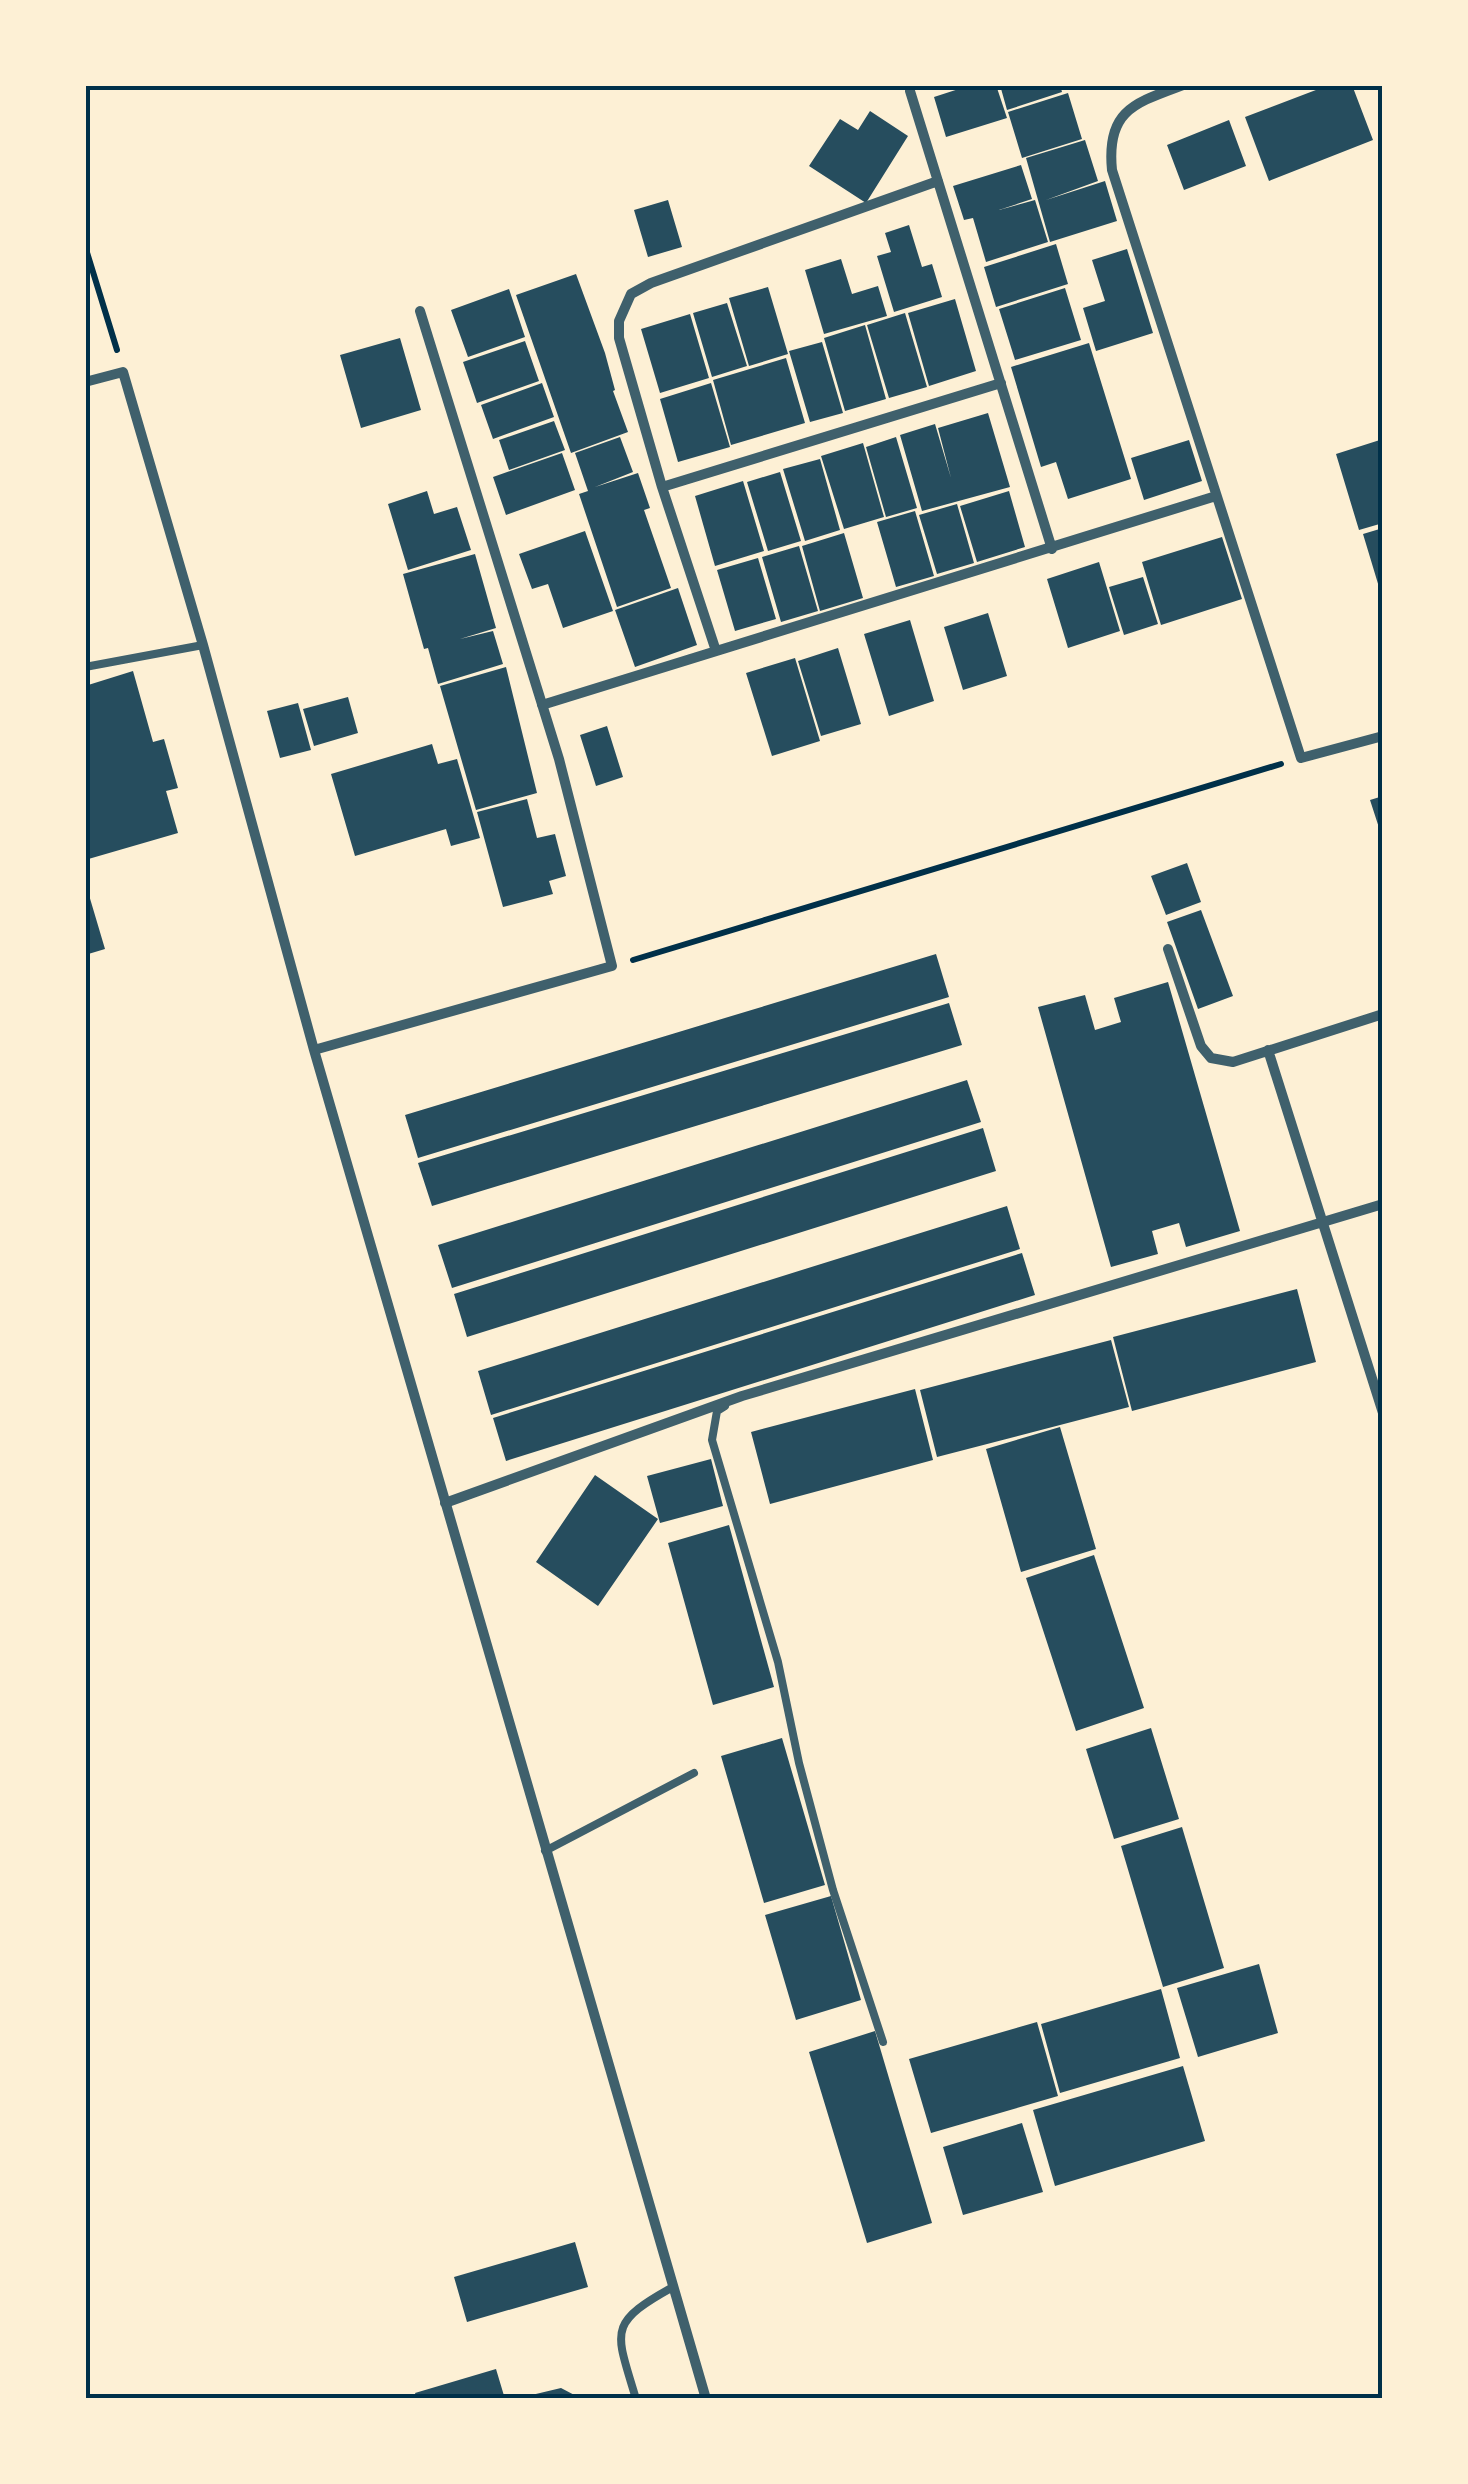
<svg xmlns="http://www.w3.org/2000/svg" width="1468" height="2484" font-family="'Fira Sans',sans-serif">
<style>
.building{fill:#264d5e}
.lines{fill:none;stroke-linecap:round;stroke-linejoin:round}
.path{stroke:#003049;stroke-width:6}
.service{stroke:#3f606c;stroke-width:8}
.minor{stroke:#3f606c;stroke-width:10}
.neatline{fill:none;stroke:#003049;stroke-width:4}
</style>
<rect width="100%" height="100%" fill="#fdf0d5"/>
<path class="building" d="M 971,85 L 996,85 L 1007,118 L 946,137 L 934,97 Z
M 1000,85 L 1060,85 L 1062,92 L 1007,110 Z
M 1329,85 L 1352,85 L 1373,140 L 1269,181 L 1245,117 Z
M 1068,93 L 1082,139 L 1022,158 L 1008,112 Z
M 870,111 L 908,136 L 866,203 L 809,166 L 840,119 L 858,130 Z
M 1229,120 L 1246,166 L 1184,190 L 1167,145 Z
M 1085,140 L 1098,181 L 1046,200 L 1105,181 L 1117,221 L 1050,242 L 1026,158 Z
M 1021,165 L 1032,199 L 999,210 L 1035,200 L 1048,242 L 986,262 L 973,218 L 964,220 L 953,186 Z
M 668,200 L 682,247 L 648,257 L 634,210 Z
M 909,225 L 922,267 L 932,264 L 942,297 L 894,312 L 877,256 L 891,252 L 885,233 Z
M 1056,244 L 1068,284 L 996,307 L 984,267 Z
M 1127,249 L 1153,333 L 1096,351 L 1083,308 L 1105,301 L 1092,260 Z
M 841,259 L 852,294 L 878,286 L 887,316 L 824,334 L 805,270 Z
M 576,274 L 605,353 L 615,390 L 613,391 L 628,432 L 571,453 L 516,295 Z
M 768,287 L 788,354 L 749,366 L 729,298 Z
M 1065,288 L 1081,340 L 1015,360 L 999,309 Z
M 509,289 L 525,337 L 468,357 L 451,310 Z
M 955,299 L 976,371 L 929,386 L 908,313 Z
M 727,303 L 747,366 L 712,377 L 693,313 Z
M 905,313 L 927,387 L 889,398 L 867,325 Z
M 690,314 L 709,378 L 660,393 L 641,329 Z
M 865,325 L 886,399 L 845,411 L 824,338 Z
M 400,338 L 421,410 L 361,428 L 340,355 Z
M 525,341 L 539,381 L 477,403 L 463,362 Z
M 822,342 L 843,413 L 810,422 L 789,351 Z
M 1089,343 L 1131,479 L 1068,499 L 1056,462 L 1041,467 L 1011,367 Z
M 786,358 L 805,423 L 731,445 L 713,380 Z
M 542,383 L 554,417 L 493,439 L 481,405 Z
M 711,383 L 730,447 L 678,462 L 660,399 Z
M 988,413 L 1010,487 L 922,511 L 900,435 L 935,424 L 951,478 L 938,428 Z
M 554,421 L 565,450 L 509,470 L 499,440 Z
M 620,437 L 633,472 L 595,487 L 638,473 L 650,508 L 644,510 L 671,588 L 617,607 L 579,494 L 588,491 L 575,453 Z
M 896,437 L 917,508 L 886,517 L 866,447 Z
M 1383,439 L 1383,523 L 1359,530 L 1336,454 Z
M 1189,440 L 1202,481 L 1144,500 L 1131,458 Z
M 863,443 L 884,517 L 844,529 L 821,456 Z
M 562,453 L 575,490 L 506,515 L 493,477 Z
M 820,459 L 840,530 L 805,541 L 783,469 Z
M 780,472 L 801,541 L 768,551 L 747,482 Z
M 743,481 L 764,551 L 715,566 L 695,496 Z
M 427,491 L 434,514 L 457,507 L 471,550 L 408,570 L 388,504 Z
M 1009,491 L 1025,547 L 977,562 L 960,506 Z
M 957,504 L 974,563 L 937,574 L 919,515 Z
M 915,511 L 934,576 L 896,587 L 877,522 Z
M 1383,528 L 1383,597 L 1382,597 L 1363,534 Z
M 585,531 L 613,611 L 563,628 L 548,584 L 532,589 L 519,554 Z
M 844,533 L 863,598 L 820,611 L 802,546 Z
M 1222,537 L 1242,599 L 1161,625 L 1142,562 Z
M 799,546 L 818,611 L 781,622 L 762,557 Z
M 475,554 L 496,628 L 460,639 L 493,631 L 503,664 L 438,684 L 428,648 L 424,649 L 403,574 Z
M 758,558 L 776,619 L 735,631 L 717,570 Z
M 1099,562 L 1120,631 L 1068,648 L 1047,579 Z
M 1143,577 L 1158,624 L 1124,635 L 1109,587 Z
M 678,588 L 697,645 L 635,667 L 615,610 Z
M 988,613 L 1007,676 L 963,690 L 944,627 Z
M 910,620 L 934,701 L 889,716 L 864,634 Z
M 838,648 L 861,724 L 821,736 L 798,661 Z
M 795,658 L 820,741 L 772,756 L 746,673 Z
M 506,667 L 537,793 L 476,810 L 440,686 Z
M 133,671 L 153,742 L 164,739 L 178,788 L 166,791 L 178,833 L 85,860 L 85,686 Z
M 348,697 L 358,733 L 314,746 L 303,709 Z
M 298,703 L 311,750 L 280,758 L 267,711 Z
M 607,726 L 623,777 L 596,786 L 580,735 Z
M 432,744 L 438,764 L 457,759 L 480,838 L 451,846 L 446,829 L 355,856 L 331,774 Z
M 1383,796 L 1383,837 L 1382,837 L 1370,800 Z
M 527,799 L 537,838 L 555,834 L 566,876 L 549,881 L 553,894 L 503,907 L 477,812 Z
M 1187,863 L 1201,902 L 1166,915 L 1151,876 Z
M 86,885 L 105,949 L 85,955 L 85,886 Z
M 1201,910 L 1233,996 L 1198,1009 L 1167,922 Z
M 936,954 L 949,997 L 418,1158 L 405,1115 Z
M 1168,982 L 1240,1231 L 1186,1247 L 1179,1223 L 1152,1231 L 1158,1254 L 1111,1267 L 1038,1007 L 1085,995 L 1095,1030 L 1121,1022 L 1114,998 Z
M 949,1003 L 962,1045 L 432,1206 L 418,1163 Z
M 967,1080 L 981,1122 L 452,1288 L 438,1245 Z
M 983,1128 L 996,1171 L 467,1337 L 454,1294 Z
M 1007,1206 L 1020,1249 L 491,1415 L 478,1371 Z
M 1022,1253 L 1035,1295 L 506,1461 L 493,1418 Z
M 1297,1289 L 1316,1362 L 1132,1411 L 1113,1337 Z
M 1111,1340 L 1129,1407 L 937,1457 L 920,1390 Z
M 915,1389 L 933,1460 L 770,1504 L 751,1432 Z
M 1060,1427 L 1096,1549 L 1021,1572 L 986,1449 Z
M 711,1459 L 723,1506 L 660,1523 L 647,1476 Z
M 595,1475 L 658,1519 L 598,1606 L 536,1562 Z
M 729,1525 L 774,1687 L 713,1705 L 668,1543 Z
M 1094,1555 L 1144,1708 L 1076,1731 L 1026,1578 Z
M 1151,1728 L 1179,1819 L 1114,1839 L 1086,1749 Z
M 782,1738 L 825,1885 L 764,1903 L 721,1756 Z
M 1182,1827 L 1224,1968 L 1163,1987 L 1121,1846 Z
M 831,1896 L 861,2000 L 796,2020 L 765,1915 Z
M 1259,1964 L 1278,2033 L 1198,2057 L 1177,1988 Z
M 1161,1989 L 1180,2058 L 1060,2093 L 1041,2024 Z
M 1037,2022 L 1058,2096 L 931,2133 L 909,2059 Z
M 875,2031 L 932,2223 L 867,2243 L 809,2052 Z
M 1183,2066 L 1205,2141 L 1055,2186 L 1033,2110 Z
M 1022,2123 L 1043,2192 L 963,2215 L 943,2147 Z
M 575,2242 L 588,2287 L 467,2322 L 454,2277 Z
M 496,2369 L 505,2399 L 417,2399 L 415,2393 Z
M 561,2388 L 582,2399 L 519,2399 L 519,2398 Z"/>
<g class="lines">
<path class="path" d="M 85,246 L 117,350
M 633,960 L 1281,764"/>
<path class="service" d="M 85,667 L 203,645
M 725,1406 L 717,1411 L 712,1440 L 778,1662 L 799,1763 L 833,1890 L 883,2042
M 545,1851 L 694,1773
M 636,2399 C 616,2331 606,2324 673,2287"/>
<path class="minor" d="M 1183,85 C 1135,103 1106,110 1112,170 L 1301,758 L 1383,736
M 910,91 L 1052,549
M 85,382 L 123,372 L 203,645 L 314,1050 L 706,2399
M 662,487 L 1001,383
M 716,651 L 662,487 L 619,338 L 619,321 L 631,294 L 651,283 L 938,181
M 542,705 L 1216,496
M 1168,949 L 1201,1046 L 1211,1058 L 1233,1062 L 1383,1014
M 314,1050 L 612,966 L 559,759 L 420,311
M 1268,1050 L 1383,1413
M 445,1503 L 742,1396 L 1383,1204"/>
</g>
<rect width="1468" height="2484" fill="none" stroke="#fdf0d5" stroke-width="175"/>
<rect x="88" y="88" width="1292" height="2308" class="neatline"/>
</svg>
